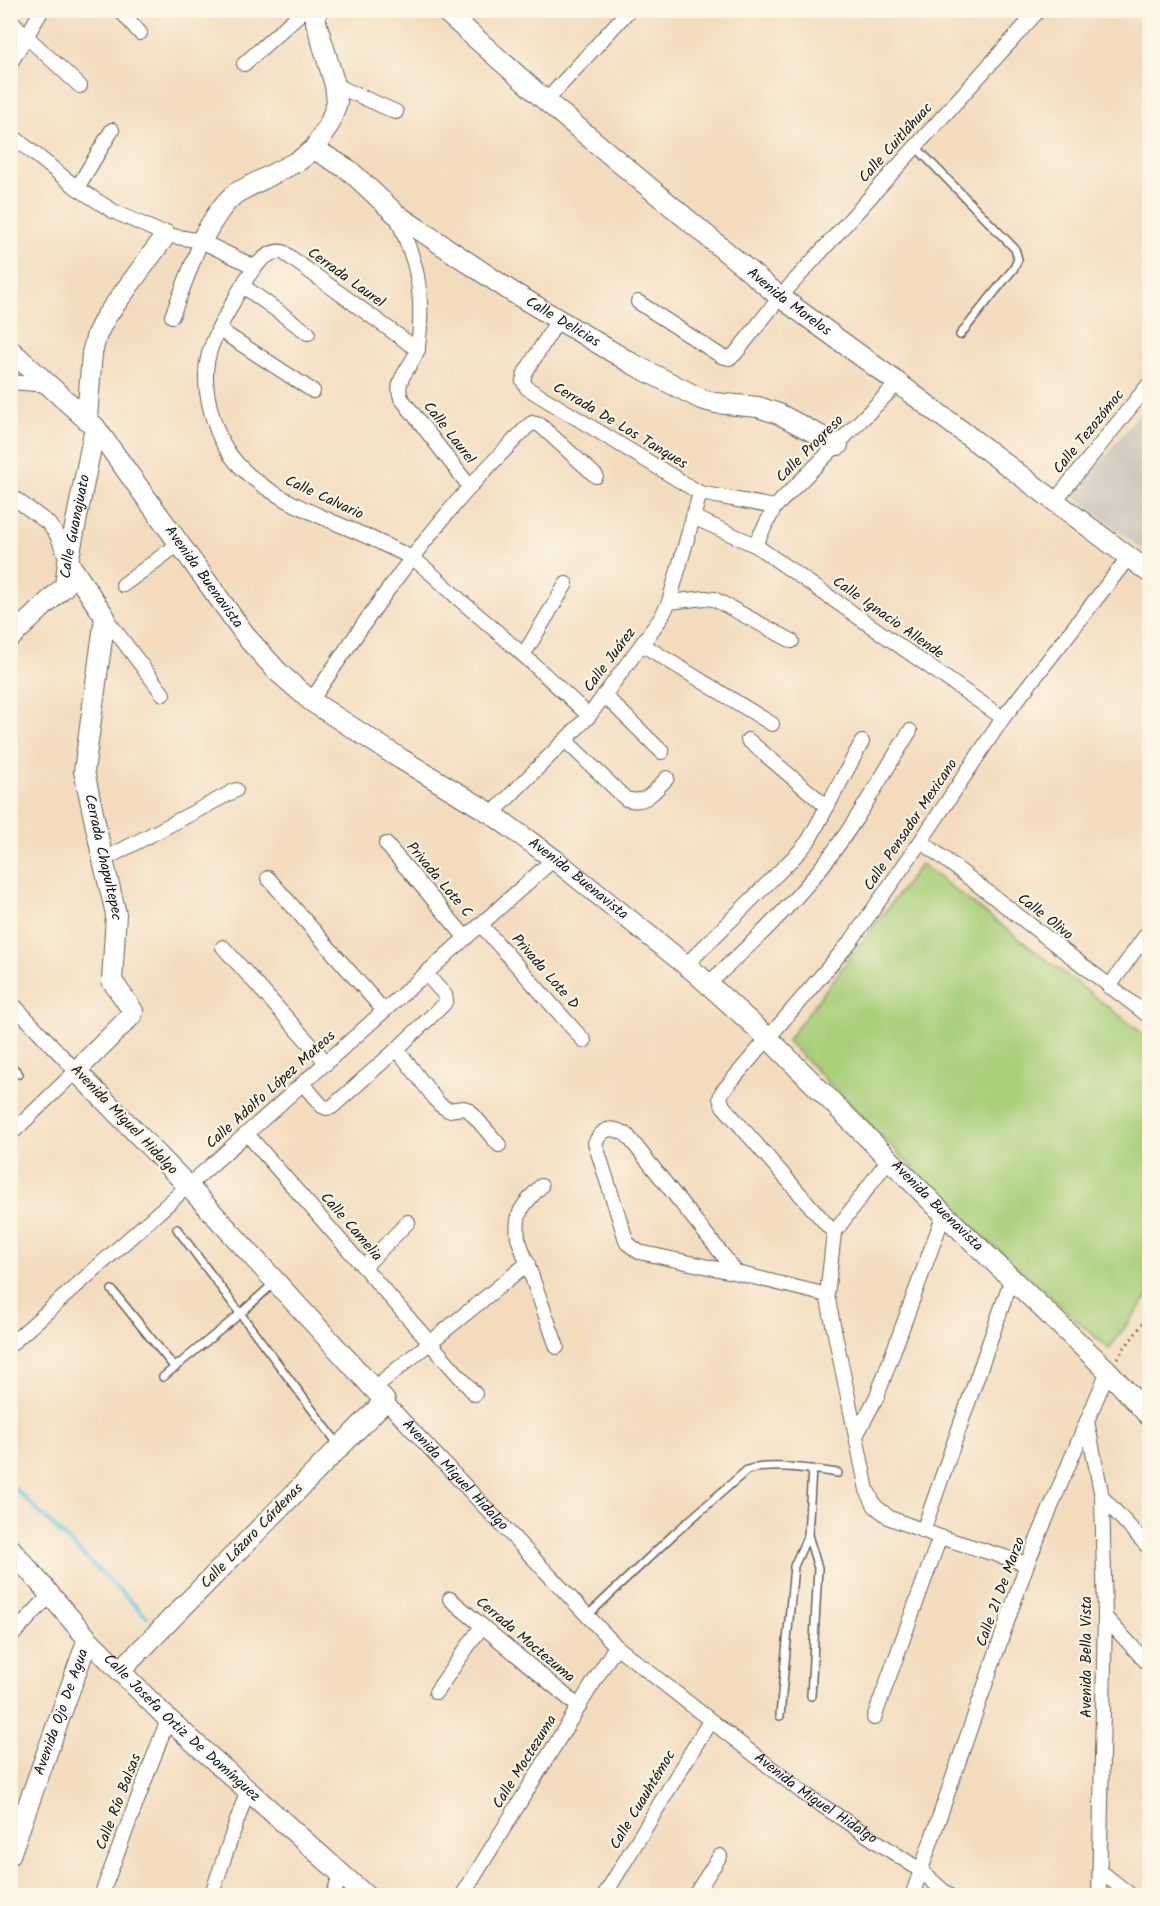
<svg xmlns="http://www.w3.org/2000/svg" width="1160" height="1906" font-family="Kalam,sans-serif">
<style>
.industrial{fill:#cbc2b8}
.green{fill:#a9cf7a;stroke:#62764b;stroke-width:1.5}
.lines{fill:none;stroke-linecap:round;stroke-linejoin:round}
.stream{stroke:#5dc3db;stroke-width:4.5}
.lane-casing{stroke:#675f55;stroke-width:10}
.street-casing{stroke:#675f55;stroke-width:16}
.secondary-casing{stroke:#675f55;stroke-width:22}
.path{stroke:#675f55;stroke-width:3;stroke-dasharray:1.5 4.5;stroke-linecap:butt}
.lane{stroke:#fff;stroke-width:7}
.street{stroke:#fff;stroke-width:14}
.secondary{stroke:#fff;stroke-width:20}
.labels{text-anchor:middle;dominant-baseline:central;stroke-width:4.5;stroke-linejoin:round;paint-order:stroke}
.street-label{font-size:15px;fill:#1c1c1c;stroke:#fcf5e5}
</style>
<rect width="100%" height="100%" fill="#fcf5e5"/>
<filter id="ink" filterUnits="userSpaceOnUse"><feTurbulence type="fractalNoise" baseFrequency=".0167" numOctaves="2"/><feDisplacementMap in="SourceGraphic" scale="12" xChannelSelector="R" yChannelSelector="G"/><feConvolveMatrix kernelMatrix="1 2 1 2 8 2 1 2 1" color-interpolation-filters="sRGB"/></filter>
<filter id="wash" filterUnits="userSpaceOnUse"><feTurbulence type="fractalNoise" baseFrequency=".008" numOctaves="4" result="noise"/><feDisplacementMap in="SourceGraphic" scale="24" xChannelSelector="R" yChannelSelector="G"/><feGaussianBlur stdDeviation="1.35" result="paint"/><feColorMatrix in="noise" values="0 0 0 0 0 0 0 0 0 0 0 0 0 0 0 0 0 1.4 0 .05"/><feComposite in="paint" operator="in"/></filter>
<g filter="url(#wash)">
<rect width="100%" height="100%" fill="#f3dcbe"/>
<path class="industrial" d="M 1149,402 L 1149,555 L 1073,495 Z"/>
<path class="green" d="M 921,864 L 1149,1038 L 1149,1294 L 1109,1349 L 970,1225 L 787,1041 Z"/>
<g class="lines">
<path class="stream" d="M 10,1484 L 147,1617"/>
</g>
</g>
<g filter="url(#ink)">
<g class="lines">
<defs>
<path id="lane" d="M 915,146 L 1015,249 L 1018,259 L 1014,268 L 960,335
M 10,1064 L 19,1074
M 177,1229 L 338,1444
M 112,1290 L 175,1368
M 163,1377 L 240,1314 L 273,1284
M 587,1616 L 674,1534 L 747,1470 C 773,1463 811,1469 838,1473
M 811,1696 L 818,1568 L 808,1535 L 812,1469
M 780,1716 L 794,1566 L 808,1535"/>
<g id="street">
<path d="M 120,10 L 140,33"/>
<path d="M 10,19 L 26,36 L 80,86"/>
<path d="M 10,64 L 42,10"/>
<path d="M 244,64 L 304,10"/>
<path d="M 335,85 L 396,112"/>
<path d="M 546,101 L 629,10"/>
<path d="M 10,134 L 77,188 L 113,211 L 166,235 L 201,241 L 255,267"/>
<path d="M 77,188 L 112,130"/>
<path d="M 396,214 C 403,234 414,256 417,276 C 421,298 421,325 418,347 C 415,365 393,378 401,398 L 470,487"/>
<path d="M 243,286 L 308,333"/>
<path d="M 638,302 L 721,356 L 729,358 L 735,354 L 780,297 L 1039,10"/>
<path d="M 172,316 L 201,241"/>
<path d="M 558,320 L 525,373 L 523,381 L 527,388 L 700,493 L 775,507"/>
<path d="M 218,329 L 313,391"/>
<path d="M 418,350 L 283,252 C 259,247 237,295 228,312 C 207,348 200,371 211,411 C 214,423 218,435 224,445 C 252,497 333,519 383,544 C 393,549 403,553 412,558 C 429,570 445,586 460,600 C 504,637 547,676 589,716"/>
<path d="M 10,382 L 49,385"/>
<path d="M 10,495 L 48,523 L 57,535 L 68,562"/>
<path d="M 1054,502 L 1150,383"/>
<path d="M 693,517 L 755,545 L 1003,718"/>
<path d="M 755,545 L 775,507 L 898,383"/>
<path d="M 123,585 L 180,543"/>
<path d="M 669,602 L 705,598 L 714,599 L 792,641"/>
<path d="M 105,617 L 163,694"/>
<path d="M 643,645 L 772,724"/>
<path d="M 524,654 L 566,584"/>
<path d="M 604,695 L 662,752"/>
<path d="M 311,701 C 361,627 411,553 470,487 C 488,466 508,447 527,427 L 532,423 L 540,425 L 596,476"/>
<path d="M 748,740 L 827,807"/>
<path d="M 566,741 L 626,799 C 647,805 654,791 667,778"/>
<path d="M 492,814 L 589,716 L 661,618 L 669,602 L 700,493"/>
<path d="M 921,841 L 1150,1017"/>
<path d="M 386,844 L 466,938"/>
<path d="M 103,860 L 236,790"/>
<path d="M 268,878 L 384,1011"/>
<path d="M 481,925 L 584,1041"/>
<path d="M 223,947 L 327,1063"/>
<path d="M 686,965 L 800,851 L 809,840 L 862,742"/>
<path d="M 708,984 C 748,947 787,911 820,869 C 854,827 881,777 910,731"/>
<path d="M 1109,987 L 1150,929"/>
<path d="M 10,1001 L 76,1071 L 10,1135"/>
<path d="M 397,1049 L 439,1104 L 448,1110 L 464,1108 L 469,1110 L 499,1145"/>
<path d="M 303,1084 L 322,1106 L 327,1108 L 332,1107 L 397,1049 L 444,1004 L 446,1000 L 445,995 L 426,974"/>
<path d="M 247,1134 L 475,1394"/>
<path d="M 889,1159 L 834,1233 L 827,1295 L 867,1490 L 875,1506 L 890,1518 L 940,1537 L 1027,1564"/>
<path d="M 541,1186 C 523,1206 515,1210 518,1238 L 557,1347"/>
<path d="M 834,1233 L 723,1106 L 720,1098 L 722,1092 L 851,941 L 921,841 L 1003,718 L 1128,558"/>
<path d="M 364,1267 L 408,1222"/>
<path d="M 737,1273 L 639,1252 L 627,1243 L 595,1143 C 603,1127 612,1126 627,1135 L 737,1273 L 827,1295"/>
<path d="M 10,1345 L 554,859"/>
<path d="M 374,1388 L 528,1263"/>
<path id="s1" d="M 385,1401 L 616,1646 L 803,1793 L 920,1870 L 949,1896"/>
<path d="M 1087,1421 L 1102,1497 L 1105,1617 L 1099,1896"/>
<path d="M 857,1434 L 877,1396 L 944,1214"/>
<path d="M 1102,1497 L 1150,1549"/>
<path d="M 923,1531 L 1012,1278"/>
<path d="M 450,1599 L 579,1707"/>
<path d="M 1105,1617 L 1150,1666"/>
<path d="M 10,1638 L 51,1594"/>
<path d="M 436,1692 L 482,1626"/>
<path d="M 874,1718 L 940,1537"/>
<path d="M 1100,1871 L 1132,1896"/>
<path d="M 101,1896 L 168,1719"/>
<path d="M 211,1896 L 248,1789"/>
<path d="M 333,1896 L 341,1873"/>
<path d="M 462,1896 L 616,1646"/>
<path d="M 604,1896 L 710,1721"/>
<path d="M 694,1896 L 720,1856"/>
<path d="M 912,1896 L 1027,1564 L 1108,1371"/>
</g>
<g id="secondary">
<path id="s2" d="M 444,10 L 546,101 L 780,297 L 898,383 L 1150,573"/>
<path id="s3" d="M 314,149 L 349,170 L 396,214 L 509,290 L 631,363 L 701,399 L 715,403 L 758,407 L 779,414 L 838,445"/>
<path d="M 201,241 C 211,224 220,206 236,193 L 300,160 L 314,149 L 330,123 L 337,102 L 335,85 L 316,22 L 316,10"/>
<path id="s4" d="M 10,350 L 95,427 L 249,640 L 278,672 L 311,701 L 401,759 L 492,814 L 554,859 L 697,974 L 769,1039 L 944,1214 L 1108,1371 L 1150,1417"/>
<path d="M 87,418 L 92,353 L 97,334 L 105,318 L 166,235"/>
<path id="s5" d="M 68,562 L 105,617 L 84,771 L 103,860 L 116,914 L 112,981 L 133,1011 L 132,1015 L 76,1071 L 189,1187 L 385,1401 L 120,1671"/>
<path id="s6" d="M 10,638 L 65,586 L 68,562 L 95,427"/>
<path id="s7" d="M 10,1548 L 88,1639 L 168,1719 L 366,1896"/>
<path id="s8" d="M 10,1855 L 88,1639"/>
</g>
</defs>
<use href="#lane" class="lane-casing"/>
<use href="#street" class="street-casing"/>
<use href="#secondary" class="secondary-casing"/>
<path class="path" d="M 1117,1358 L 1150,1314"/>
<use href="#lane" class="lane"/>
<use href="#street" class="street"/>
<use href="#secondary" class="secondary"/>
</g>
</g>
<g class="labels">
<g class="street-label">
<text transform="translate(896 143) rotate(-48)">Calle Cuitláhuac</text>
<text transform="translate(346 278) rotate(36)">Cerrada Laurel</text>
<text stroke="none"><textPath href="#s2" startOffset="452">Avenida Morelos</textPath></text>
<text stroke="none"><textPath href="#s3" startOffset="304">Calle Delicias</textPath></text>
<text transform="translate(620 426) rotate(31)">Cerrada De Los Tanques</text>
<text transform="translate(1089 432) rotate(-51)">Calle Tezozómoc</text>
<text transform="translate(449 433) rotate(52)">Calle Laurel</text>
<text transform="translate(810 449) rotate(-45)">Calle Progreso</text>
<text transform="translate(324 498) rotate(25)">Calle Calvario</text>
<text stroke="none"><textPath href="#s6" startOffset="136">Calle Guanajuato</textPath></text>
<text stroke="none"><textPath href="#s4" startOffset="300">Avenida Buenavista</textPath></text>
<text transform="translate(888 618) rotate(35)">Calle Ignacio Allende</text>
<text transform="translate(610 660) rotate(-53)">Calle Juárez</text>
<text transform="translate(911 825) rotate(-56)">Calle Pensador Mexicano</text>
<text stroke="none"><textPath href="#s5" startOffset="310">Cerrada Chapultepec</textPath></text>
<text stroke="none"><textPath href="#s4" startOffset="786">Avenida Buenavista</textPath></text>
<text transform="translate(439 880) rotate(50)">Privada Lote C</text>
<text transform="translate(1045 917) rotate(38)">Calle Olivo</text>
<text transform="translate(545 972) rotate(49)">Privada Lote D</text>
<text transform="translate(271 1090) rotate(-42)">Calle Adolfo López Mateos</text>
<text transform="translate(124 1120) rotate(46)">Avenida Miguel Hidalgo</text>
<text stroke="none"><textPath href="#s4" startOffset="1272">Avenida Buenavista</textPath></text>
<text transform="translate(351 1227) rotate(49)">Calle Camelia</text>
<text stroke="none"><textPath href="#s1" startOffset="102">Avenida Miguel Hidalgo</textPath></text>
<text transform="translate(252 1536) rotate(-46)">Calle Lázaro Cárdenas</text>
<text transform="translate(1001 1592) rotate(-70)">Calle 21 De Marzo</text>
<text transform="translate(525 1640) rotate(40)">Cerrada Moctezuma</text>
<text transform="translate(1087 1657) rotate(-90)">Avenida Bella Vista</text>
<text stroke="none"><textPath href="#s8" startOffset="152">Avenida Ojo De Agua</textPath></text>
<text stroke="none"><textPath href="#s7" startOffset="249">Calle Josefa Ortiz De Domínguez</textPath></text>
<text transform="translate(525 1762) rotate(-58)">Calle Moctezuma</text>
<text stroke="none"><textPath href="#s1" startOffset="588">Avenida Miguel Hidalgo</textPath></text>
<text transform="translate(643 1800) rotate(-59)">Calle Cuauhtémoc</text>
<text transform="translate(119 1802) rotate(-69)">Calle Río Balsas</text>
</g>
</g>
<rect width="1160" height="1906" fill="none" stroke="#fcf5e5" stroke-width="36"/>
</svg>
